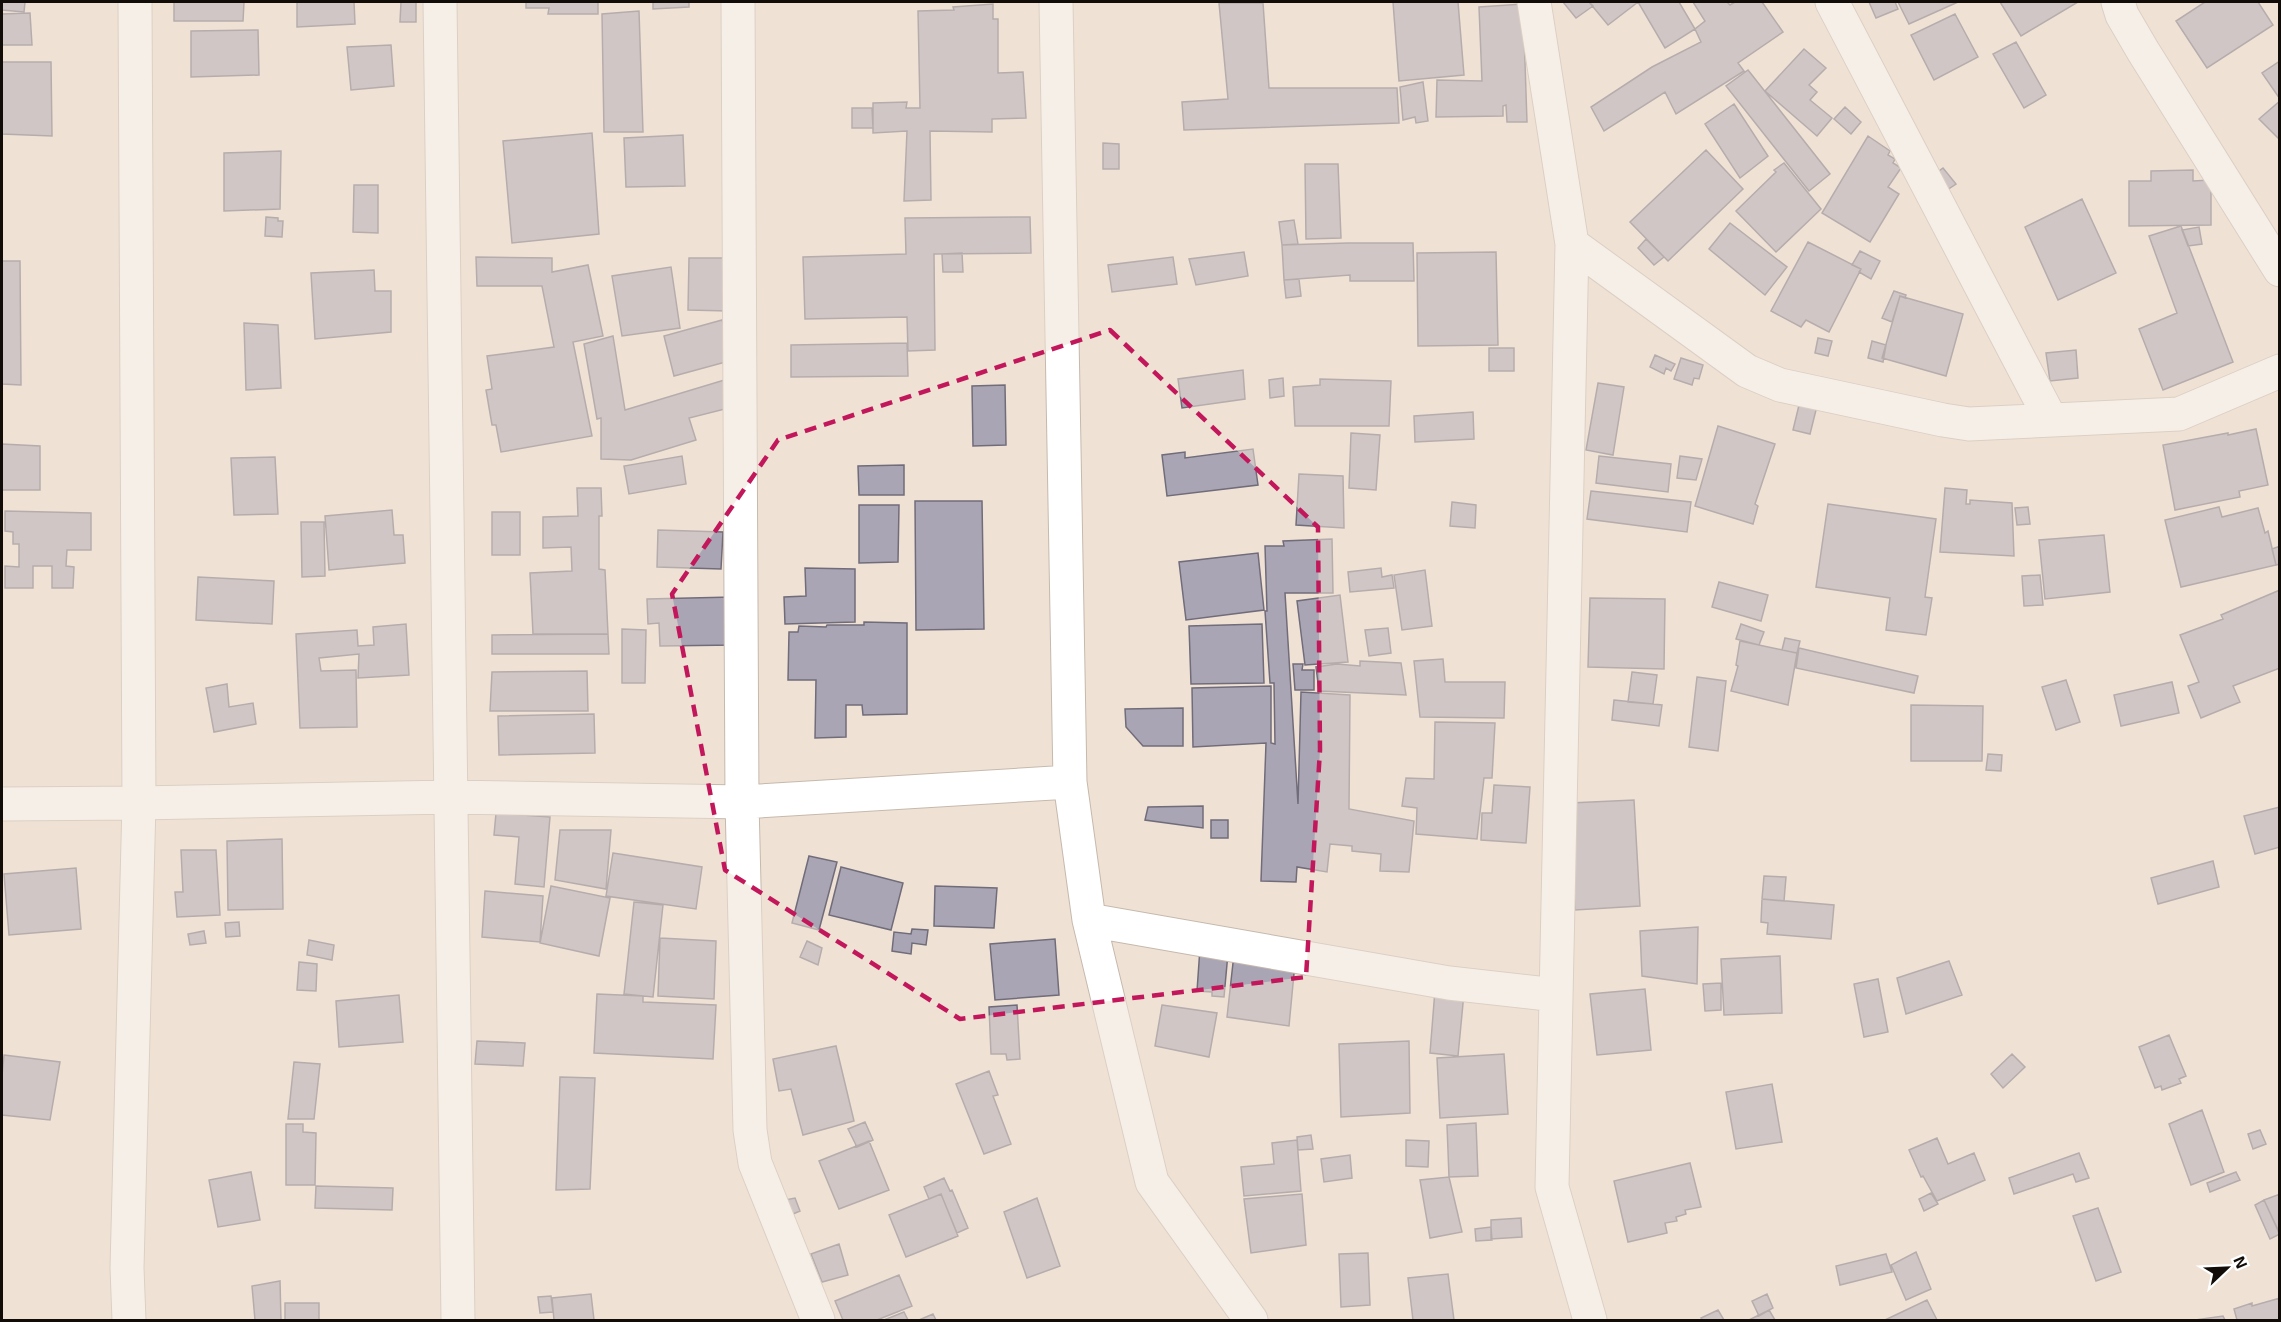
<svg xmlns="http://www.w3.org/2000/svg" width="2281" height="1322" font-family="'Exo 2',sans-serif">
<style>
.building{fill:#aaa5b4;stroke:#716c7a;stroke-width:1.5}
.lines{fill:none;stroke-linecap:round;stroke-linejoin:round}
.minor-casing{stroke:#c6b9ad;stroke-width:35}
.minor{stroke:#fff;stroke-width:33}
.marked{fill:none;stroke:#c2185b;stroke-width:4.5;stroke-dasharray:12 8;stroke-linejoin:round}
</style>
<rect width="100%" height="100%" fill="#efe2d5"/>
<path class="building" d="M 2,2 L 25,2 L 24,12 L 2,10 Z
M 174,2 L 244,2 L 243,21 L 174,21 Z
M 297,2 L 354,2 L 355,24 L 297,27 Z
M 401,2 L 416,2 L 416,22 L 400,22 Z
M 526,2 L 598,2 L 598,14 L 548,14 L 549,8 L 526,8 Z
M 653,2 L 689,2 L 689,7 L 653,9 Z
M 1393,2 L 1458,2 L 1464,75 L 1399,81 Z
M 1563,2 L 1589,2 L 1593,6 L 1576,18 Z
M 1589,2 L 1638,2 L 1608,25 Z
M 1638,2 L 1679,2 L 1695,29 L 1665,48 Z
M 1693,2 L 1727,2 L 1730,5 L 1735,2 L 1762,2 L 1783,32 L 1738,63 L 1744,71 L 1676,114 L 1665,92 L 1604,131 L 1591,107 L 1652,67 L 1701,42 L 1695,29 L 1705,21 Z
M 1869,2 L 1895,2 L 1898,9 L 1876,18 Z
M 1898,2 L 1958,2 L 1909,24 Z
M 2000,2 L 2078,2 L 2021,36 Z
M 2205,2 L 2258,2 L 2273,25 L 2207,68 L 2176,21 Z
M 1219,3 L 1263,3 L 1269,88 L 1397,88 L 1399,123 L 1184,130 L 1182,102 L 1228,99 Z
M 993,4 L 993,19 L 998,19 L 998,73 L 1023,72 L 1026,118 L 992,119 L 992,132 L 930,131 L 931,200 L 904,201 L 907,131 L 873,133 L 873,103 L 907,102 L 906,108 L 920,108 L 918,11 L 954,10 L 953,7 Z
M 1523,4 L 1527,122 L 1507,122 L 1506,105 L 1503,106 L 1503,116 L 1436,117 L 1437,80 L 1482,81 L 1479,7 Z
M 639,11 L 643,132 L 604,132 L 602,14 Z
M 30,13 L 32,45 L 2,45 L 2,14 Z
M 1955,14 L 1978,57 L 1934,80 L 1911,35 Z
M 258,30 L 259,75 L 191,77 L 191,31 Z
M 2016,42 L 2046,95 L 2024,108 L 1993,54 Z
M 391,45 L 394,86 L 351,90 L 347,47 Z
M 1804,49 L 1826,68 L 1809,85 L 1817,92 L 1810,100 L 1832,118 L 1817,136 L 1765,91 Z
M 2280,61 L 2280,99 L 2262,73 Z
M 2,62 L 51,62 L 52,136 L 2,134 Z
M 1748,70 L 1830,174 L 1809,191 L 1726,86 Z
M 1423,82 L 1428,121 L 1416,123 L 1415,117 L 1403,120 L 1400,87 Z
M 2280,101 L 2280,140 L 2259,119 Z
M 1734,104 L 1768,156 L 1740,178 L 1705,124 Z
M 1845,107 L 1861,122 L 1851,134 L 1834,119 Z
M 852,108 L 872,108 L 873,128 L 852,128 Z
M 592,133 L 599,234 L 512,243 L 503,141 Z
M 683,135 L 685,186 L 626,187 L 624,138 Z
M 1868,136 L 1890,151 L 1888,155 L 1895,159 L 1893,163 L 1901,168 L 1888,187 L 1899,194 L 1870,242 L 1822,213 Z
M 1103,143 L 1119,144 L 1119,169 L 1103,169 Z
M 1706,150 L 1743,189 L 1668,261 L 1630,222 Z
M 281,151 L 280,209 L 224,211 L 224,153 Z
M 1784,163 L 1821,209 L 1776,252 L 1736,211 L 1776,172 L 1774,170 Z
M 1305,164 L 1338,164 L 1341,238 L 1306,239 Z
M 1943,168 L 1956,184 L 1947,190 L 1935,174 Z
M 2193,170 L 2193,181 L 2211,180 L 2211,225 L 2129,226 L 2129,181 L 2151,181 L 2151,171 Z
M 354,185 L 378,185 L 378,233 L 353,232 Z
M 2082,199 L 2116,273 L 2058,300 L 2025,227 Z
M 266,217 L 278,218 L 278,221 L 283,221 L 282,237 L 265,236 Z
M 1030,217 L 1031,253 L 934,254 L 935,350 L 908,351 L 907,317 L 805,319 L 803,257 L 906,254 L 905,218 Z
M 1294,220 L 1298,244 L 1282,245 L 1279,222 Z
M 1730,223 L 1787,267 L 1765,295 L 1709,249 Z
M 2181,226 L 2233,362 L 2163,390 L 2139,329 L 2177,313 L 2149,236 Z
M 2199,227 L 2202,244 L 2188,246 L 2182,230 Z
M 1646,239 L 1664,257 L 1654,265 L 1638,248 Z
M 1808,242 L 1861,269 L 1829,332 L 1806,320 L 1801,327 L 1771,311 Z
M 1348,243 L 1413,243 L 1414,281 L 1350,281 L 1350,275 L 1284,280 L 1282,245 Z
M 1860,251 L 1880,261 L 1871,279 L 1859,272 L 1861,269 L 1852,265 Z
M 1244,252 L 1248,276 L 1196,285 L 1189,259 Z
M 1496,252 L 1498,345 L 1418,346 L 1417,253 Z
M 962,253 L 963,272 L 943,272 L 942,254 Z
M 476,257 L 552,258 L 552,272 L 588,265 L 603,336 L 573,342 L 592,436 L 501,452 L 496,425 L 492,425 L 486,390 L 492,389 L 487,356 L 554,347 L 542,286 L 477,286 Z
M 1173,257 L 1177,284 L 1112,292 L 1108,265 Z
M 689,258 L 728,258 L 728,311 L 688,310 Z
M 2,261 L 20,261 L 21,385 L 2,384 Z
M 671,267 L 680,328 L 622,336 L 612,276 Z
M 374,270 L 375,291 L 391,291 L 391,332 L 315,339 L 311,273 Z
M 1299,279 L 1301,296 L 1286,298 L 1284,280 Z
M 1894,291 L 1906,295 L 1905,298 L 1900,296 L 1892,322 L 1882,318 Z
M 1900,296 L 1963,314 L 1946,376 L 1882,358 Z
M 722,320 L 733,360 L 674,376 L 664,336 Z
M 244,323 L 278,325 L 281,388 L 246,390 Z
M 613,336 L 625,410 L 731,378 L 733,407 L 689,418 L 696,440 L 631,460 L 601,459 L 601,418 L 597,419 L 584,344 Z
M 1818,338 L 1832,341 L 1828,356 L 1815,353 Z
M 1872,341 L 1886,345 L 1883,362 L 1868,358 Z
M 907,343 L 908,376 L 791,377 L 791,345 Z
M 1489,348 L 1514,348 L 1514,371 L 1489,371 Z
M 2076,350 L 2078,378 L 2050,381 L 2046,353 Z
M 1655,355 L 1675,364 L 1671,371 L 1666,368 L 1664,374 L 1650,367 Z
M 1681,358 L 1703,365 L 1699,379 L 1694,378 L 1692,385 L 1674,379 Z
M 1243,370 L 1245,399 L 1182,408 L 1178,379 Z
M 1283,378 L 1284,396 L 1270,398 L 1269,380 Z
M 1320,379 L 1391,381 L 1389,426 L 1295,426 L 1293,387 L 1320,385 Z
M 1598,383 L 1624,387 L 1613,455 L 1586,450 Z
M 1005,385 L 1006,445 L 973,446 L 972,386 Z
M 1800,401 L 1817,406 L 1810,434 L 1793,430 Z
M 1473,412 L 1474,439 L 1415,442 L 1414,416 Z
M 1718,426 L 1775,444 L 1755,504 L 1758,506 L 1753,524 L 1695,506 Z
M 2256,429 L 2268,485 L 2239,491 L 2240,497 L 2175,510 L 2163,445 L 2228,433 L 2228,435 Z
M 1351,433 L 1380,435 L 1376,490 L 1349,488 Z
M 2,444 L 40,446 L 40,490 L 2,490 Z
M 1253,449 L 1258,485 L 1167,496 L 1162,455 L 1185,452 L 1185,458 Z
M 682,456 L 686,484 L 629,494 L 624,466 Z
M 1599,456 L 1671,464 L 1668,492 L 1596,483 Z
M 1680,456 L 1702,459 L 1696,480 L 1677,478 Z
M 275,457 L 278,514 L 234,515 L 231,458 Z
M 904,465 L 904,495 L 859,495 L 858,466 Z
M 1299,474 L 1343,476 L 1344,528 L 1296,525 Z
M 577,488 L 601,488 L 602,516 L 599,516 L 599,569 L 605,570 L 608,634 L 533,634 L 530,573 L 572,571 L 571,547 L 543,548 L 543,517 L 578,516 Z
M 1945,488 L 1967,490 L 1966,504 L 1970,504 L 1970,500 L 2012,503 L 2014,556 L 1940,552 Z
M 1591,491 L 1691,502 L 1687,532 L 1587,519 Z
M 915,501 L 982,501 L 984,629 L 916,630 Z
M 1452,502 L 1476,505 L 1475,528 L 1450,526 Z
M 1828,504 L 1936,519 L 1925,597 L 1932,598 L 1926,635 L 1886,630 L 1890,598 L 1816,587 Z
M 859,505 L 899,505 L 898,562 L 859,563 Z
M 2028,507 L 2030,524 L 2017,525 L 2015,508 Z
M 2219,507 L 2222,517 L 2258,508 L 2265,533 L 2268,531 L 2276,565 L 2181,587 L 2165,520 Z
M 392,510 L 394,535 L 403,535 L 405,563 L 329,570 L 325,516 Z
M 5,511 L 91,513 L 91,550 L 67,550 L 66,566 L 74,567 L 73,588 L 52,588 L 52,566 L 33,566 L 33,588 L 5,588 L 5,566 L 19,567 L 19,544 L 13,544 L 13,532 L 5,531 Z
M 492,512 L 520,512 L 520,555 L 492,555 Z
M 301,522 L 324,522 L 325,576 L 302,577 Z
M 658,530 L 723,532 L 721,569 L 657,567 Z
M 2104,535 L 2110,592 L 2045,599 L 2039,540 Z
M 1332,539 L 1333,593 L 1285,593 L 1298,804 L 1301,692 L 1350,695 L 1349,809 L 1414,821 L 1409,872 L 1380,871 L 1381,854 L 1352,851 L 1352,846 L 1330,844 L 1327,872 L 1297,867 L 1296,882 L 1261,881 L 1266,743 L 1193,747 L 1192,688 L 1271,686 L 1271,743 L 1275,744 L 1274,683 L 1270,683 L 1265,611 L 1267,611 L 1265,546 L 1284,546 L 1283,541 Z
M 2280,546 L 2280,564 L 2276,565 L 2272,549 Z
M 1258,553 L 1264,610 L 1186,620 L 1179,562 Z
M 805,568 L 855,569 L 855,622 L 785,624 L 784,597 L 806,596 Z
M 1381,568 L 1382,577 L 1392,575 L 1394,588 L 1350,592 L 1348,572 Z
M 1425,570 L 1432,626 L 1402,630 L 1394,575 Z
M 2040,575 L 2043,605 L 2024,606 L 2022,576 Z
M 198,577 L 274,581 L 272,624 L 196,620 Z
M 1719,582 L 1768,595 L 1761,621 L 1712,607 Z
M 2280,590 L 2280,668 L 2233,686 L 2240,702 L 2201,718 L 2188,686 L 2199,682 L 2180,635 L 2223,619 L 2221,615 Z
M 1340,595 L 1348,662 L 1305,665 L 1297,601 Z
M 733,597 L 735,645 L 660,646 L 659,623 L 648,624 L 647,599 Z
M 1590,598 L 1665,599 L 1664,669 L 1588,667 Z
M 864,622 L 907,623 L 907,714 L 863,715 L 862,705 L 846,705 L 846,737 L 815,738 L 816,680 L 788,680 L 789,632 L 798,632 L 799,626 L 826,627 L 827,625 L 864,625 Z
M 406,624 L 409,675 L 358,678 L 359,654 L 319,658 L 321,671 L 356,670 L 357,727 L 300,728 L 296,634 L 357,630 L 358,646 L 374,645 L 373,627 Z
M 1262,624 L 1264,683 L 1191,684 L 1189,626 Z
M 1741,624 L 1764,632 L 1759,645 L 1736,639 Z
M 1388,628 L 1391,653 L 1369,656 L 1365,630 Z
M 622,629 L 646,630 L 645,683 L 622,683 Z
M 608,634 L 609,654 L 492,654 L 492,635 Z
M 1785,638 L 1800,641 L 1797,653 L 1782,650 Z
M 1740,641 L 1797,653 L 1788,705 L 1731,691 L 1738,666 L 1736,665 Z
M 1799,648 L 1918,676 L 1914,693 L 1796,668 Z
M 1443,659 L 1445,682 L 1505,682 L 1504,718 L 1420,717 L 1414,661 Z
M 1360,661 L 1401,663 L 1406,695 L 1319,691 L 1316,667 L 1337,664 L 1360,666 Z
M 1293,664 L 1303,664 L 1302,670 L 1314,670 L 1314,690 L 1295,690 Z
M 587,671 L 588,711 L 490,711 L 492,672 Z
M 1632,672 L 1657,675 L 1653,704 L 1628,702 Z
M 1697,677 L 1726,681 L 1718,751 L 1689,747 Z
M 2066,680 L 2080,722 L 2056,730 L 2042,687 Z
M 2172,682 L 2179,713 L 2121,726 L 2114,695 Z
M 227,684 L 229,707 L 253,703 L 256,724 L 214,732 L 206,688 Z
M 1614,700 L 1662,705 L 1659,726 L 1612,720 Z
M 1911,705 L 1983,706 L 1982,761 L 1911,761 Z
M 1183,708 L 1183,746 L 1143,746 L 1126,727 L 1125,709 Z
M 594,714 L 595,753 L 499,755 L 498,716 Z
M 1435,722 L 1495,723 L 1492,778 L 1484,778 L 1477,839 L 1416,834 L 1417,808 L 1402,806 L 1406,778 L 1434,779 Z
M 1988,754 L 2002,755 L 2001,771 L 1986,770 Z
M 1494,785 L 1530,787 L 1526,843 L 1481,840 L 1482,813 L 1492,813 Z
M 1634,800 L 1640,906 L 1575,910 L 1570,803 Z
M 1203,806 L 1203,828 L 1145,820 L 1148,807 Z
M 2280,807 L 2280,847 L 2255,854 L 2244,816 Z
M 496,813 L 550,817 L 544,887 L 515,884 L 519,837 L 494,835 Z
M 1211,820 L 1228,820 L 1228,838 L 1211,838 Z
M 560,830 L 611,830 L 606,889 L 555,880 Z
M 282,839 L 283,909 L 228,910 L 227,841 Z
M 181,850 L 216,850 L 220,915 L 177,917 L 175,892 L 183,892 Z
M 613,853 L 702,867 L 696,909 L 606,896 Z
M 809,856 L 837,862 L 819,930 L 792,923 Z
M 2213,861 L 2219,887 L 2158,904 L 2151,878 Z
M 841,867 L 903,883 L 891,930 L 829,915 Z
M 76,868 L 81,929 L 9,935 L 4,874 Z
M 1764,876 L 1786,877 L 1784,901 L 1762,899 Z
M 551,886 L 610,898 L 599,956 L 540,943 Z
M 935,886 L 997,888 L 994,928 L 934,926 Z
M 485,891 L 543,896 L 540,942 L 482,937 Z
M 1762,899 L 1834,905 L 1831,939 L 1767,934 L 1768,923 L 1761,922 Z
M 634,902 L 663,905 L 653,997 L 624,994 Z
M 239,922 L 240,936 L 226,937 L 225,923 Z
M 1698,927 L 1697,984 L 1642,976 L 1640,931 Z
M 912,929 L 928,930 L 926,945 L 912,943 L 911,954 L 892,951 L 894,932 L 911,934 Z
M 204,931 L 206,943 L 190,945 L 188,934 Z
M 660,938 L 716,941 L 714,999 L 658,996 Z
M 1055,939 L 1059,995 L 995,1000 L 990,944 Z
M 309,940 L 334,945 L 332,960 L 307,955 Z
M 807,941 L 822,948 L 818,965 L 800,957 Z
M 1200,948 L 1228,953 L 1224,997 L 1212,996 L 1212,992 L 1197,991 Z
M 1234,954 L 1295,963 L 1289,1026 L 1227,1017 Z
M 1780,956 L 1782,1013 L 1724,1015 L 1721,959 Z
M 1949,961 L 1962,995 L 1906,1014 L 1897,978 Z
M 299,962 L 317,964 L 316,991 L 297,990 Z
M 1878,979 L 1888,1032 L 1864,1037 L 1854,984 Z
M 1721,983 L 1721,1010 L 1705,1011 L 1703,984 Z
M 1645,989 L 1651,1050 L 1597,1055 L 1590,994 Z
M 1435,990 L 1464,993 L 1458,1056 L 1430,1053 Z
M 597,994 L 643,996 L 643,1002 L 716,1005 L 713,1059 L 594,1053 Z
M 399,995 L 403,1042 L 339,1047 L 336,1001 Z
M 1017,1005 L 1020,1059 L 1007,1060 L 1006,1054 L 991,1054 L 989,1007 Z
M 1162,1005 L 1217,1013 L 1209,1057 L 1155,1046 Z
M 2169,1035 L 2186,1076 L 2179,1079 L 2181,1083 L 2162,1090 L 2161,1086 L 2155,1088 L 2139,1047 Z
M 477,1041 L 525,1043 L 523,1066 L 475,1064 Z
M 1409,1041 L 1410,1113 L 1341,1117 L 1339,1044 Z
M 836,1046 L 854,1121 L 803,1135 L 791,1089 L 779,1091 L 773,1059 Z
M 1504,1054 L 1508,1114 L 1440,1118 L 1437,1058 Z
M 2012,1054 L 2025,1067 L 2003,1088 L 1991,1074 Z
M 4,1055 L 60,1062 L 50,1120 L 2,1115 L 2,1076 Z
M 294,1062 L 320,1064 L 314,1119 L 288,1119 Z
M 989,1071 L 998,1095 L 993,1096 L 1011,1144 L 984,1154 L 956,1084 Z
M 560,1077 L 595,1078 L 590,1189 L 556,1190 Z
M 1772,1084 L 1782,1142 L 1736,1149 L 1726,1092 Z
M 2202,1110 L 2224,1172 L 2191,1185 L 2169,1124 Z
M 865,1122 L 873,1140 L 857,1147 L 848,1129 Z
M 1476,1123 L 1478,1176 L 1449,1177 L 1447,1125 Z
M 286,1124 L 303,1124 L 303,1132 L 316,1133 L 315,1185 L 286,1185 Z
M 2260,1130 L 2266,1144 L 2253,1149 L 2248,1134 Z
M 1311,1135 L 1313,1149 L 1298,1150 L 1297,1137 Z
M 1937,1138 L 1948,1164 L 1974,1153 L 1985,1180 L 1937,1201 L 1923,1176 L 1921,1177 L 1909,1150 Z
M 1297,1140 L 1301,1191 L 1244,1196 L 1241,1167 L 1274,1164 L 1272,1143 Z
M 1406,1140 L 1429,1141 L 1428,1167 L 1406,1166 Z
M 869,1141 L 889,1190 L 839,1209 L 819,1161 Z
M 2079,1153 L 2089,1178 L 2076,1182 L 2073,1174 L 2014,1194 L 2009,1178 Z
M 1350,1155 L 1352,1178 L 1324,1182 L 1321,1159 Z
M 1690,1163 L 1701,1207 L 1685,1210 L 1686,1214 L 1676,1217 L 1677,1221 L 1665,1223 L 1667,1233 L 1628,1242 L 1614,1181 Z
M 251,1172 L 260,1220 L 218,1227 L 209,1180 Z
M 2236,1172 L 2240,1180 L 2210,1192 L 2207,1183 Z
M 1449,1177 L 1462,1232 L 1430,1238 L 1420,1180 Z
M 944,1178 L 950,1191 L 952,1190 L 968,1228 L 957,1233 L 941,1194 L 929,1199 L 924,1187 Z
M 316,1186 L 393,1188 L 392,1210 L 315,1208 Z
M 1931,1193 L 1938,1204 L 1924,1211 L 1919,1199 Z
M 941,1194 L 958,1236 L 906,1257 L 889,1215 Z
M 1302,1194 L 1306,1245 L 1251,1253 L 1244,1199 Z
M 2280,1194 L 2280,1235 L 2264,1200 Z
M 795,1198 L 800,1211 L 786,1217 L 780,1201 Z
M 1037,1198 L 1060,1266 L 1027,1278 L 1004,1212 Z
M 2264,1200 L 2280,1234 L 2270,1239 L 2255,1205 Z
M 2098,1208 L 2121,1272 L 2096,1281 L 2073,1216 Z
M 1521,1218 L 1522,1237 L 1491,1239 L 1491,1220 Z
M 1491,1227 L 1492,1240 L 1476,1241 L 1475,1229 Z
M 839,1244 L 848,1275 L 822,1282 L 811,1254 Z
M 1916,1252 L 1931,1289 L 1906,1300 L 1891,1265 Z
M 1368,1253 L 1370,1305 L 1341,1307 L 1339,1254 Z
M 1886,1254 L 1892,1272 L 1840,1285 L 1836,1266 Z
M 1448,1274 L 1454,1320 L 1413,1320 L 1408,1278 Z
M 899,1275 L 912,1306 L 877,1320 L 843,1320 L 835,1301 Z
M 280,1281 L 281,1320 L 255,1320 L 252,1286 Z
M 591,1294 L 594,1320 L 554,1320 L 552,1298 Z
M 1767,1294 L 1773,1308 L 1759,1316 L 1752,1301 Z
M 551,1296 L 553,1312 L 540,1313 L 538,1297 Z
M 2280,1298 L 2280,1320 L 2237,1320 L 2234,1309 L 2252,1303 L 2252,1306 Z
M 1927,1300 L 1937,1320 L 1885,1320 Z
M 285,1303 L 319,1303 L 319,1320 L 285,1320 Z
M 1718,1310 L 1724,1320 L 1703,1320 L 1701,1318 Z
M 1769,1310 L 1775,1320 L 1749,1320 Z
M 904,1312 L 908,1320 L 884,1320 Z
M 933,1314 L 936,1320 L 919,1320 Z
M 2223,1316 L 2225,1320 L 2195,1320 Z"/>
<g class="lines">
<defs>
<path id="minor" d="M 440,2 L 458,1320
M 738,2 L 742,802 L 750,1130 L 755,1163 L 818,1320
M 1056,2 L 1070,782 L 1089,920 L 1152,1182 L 1251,1320
M 1534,2 L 1572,244 L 1552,1187 L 1590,1320
M 1832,2 L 2051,420
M 2118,2 L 2122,15 L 2143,51 L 2280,270
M 1572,244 L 1747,371 L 1780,385 L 1943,420 L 1969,424 L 2179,414 L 2280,371
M 2,804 L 139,803 L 450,797 L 742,802 L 1070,782
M 1089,920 L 1449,983 L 1556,995
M 129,1320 L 127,1268 L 139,803 L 135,2"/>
</defs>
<use href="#minor" class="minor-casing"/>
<use href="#minor" class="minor"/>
</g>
<path d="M0 0H2281V1322H0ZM 1110,330 L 1318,527 L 1320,750 L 1306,977 L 960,1019 L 725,870 L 672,594 L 778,440 Z" fill="#efe2d5" fill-opacity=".55" fill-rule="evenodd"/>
<path class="marked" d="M 1110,330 L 1318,527 L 1320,750 L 1306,977 L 960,1019 L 725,870 L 672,594 L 778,440 Z"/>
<rect width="2281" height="1322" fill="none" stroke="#110c08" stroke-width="6"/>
<g transform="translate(2227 1268) rotate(67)" stroke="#ffffff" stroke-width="4.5" paint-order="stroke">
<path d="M0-4.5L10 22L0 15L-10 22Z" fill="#110c08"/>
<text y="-9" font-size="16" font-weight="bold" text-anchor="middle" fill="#110c08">N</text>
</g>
</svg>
